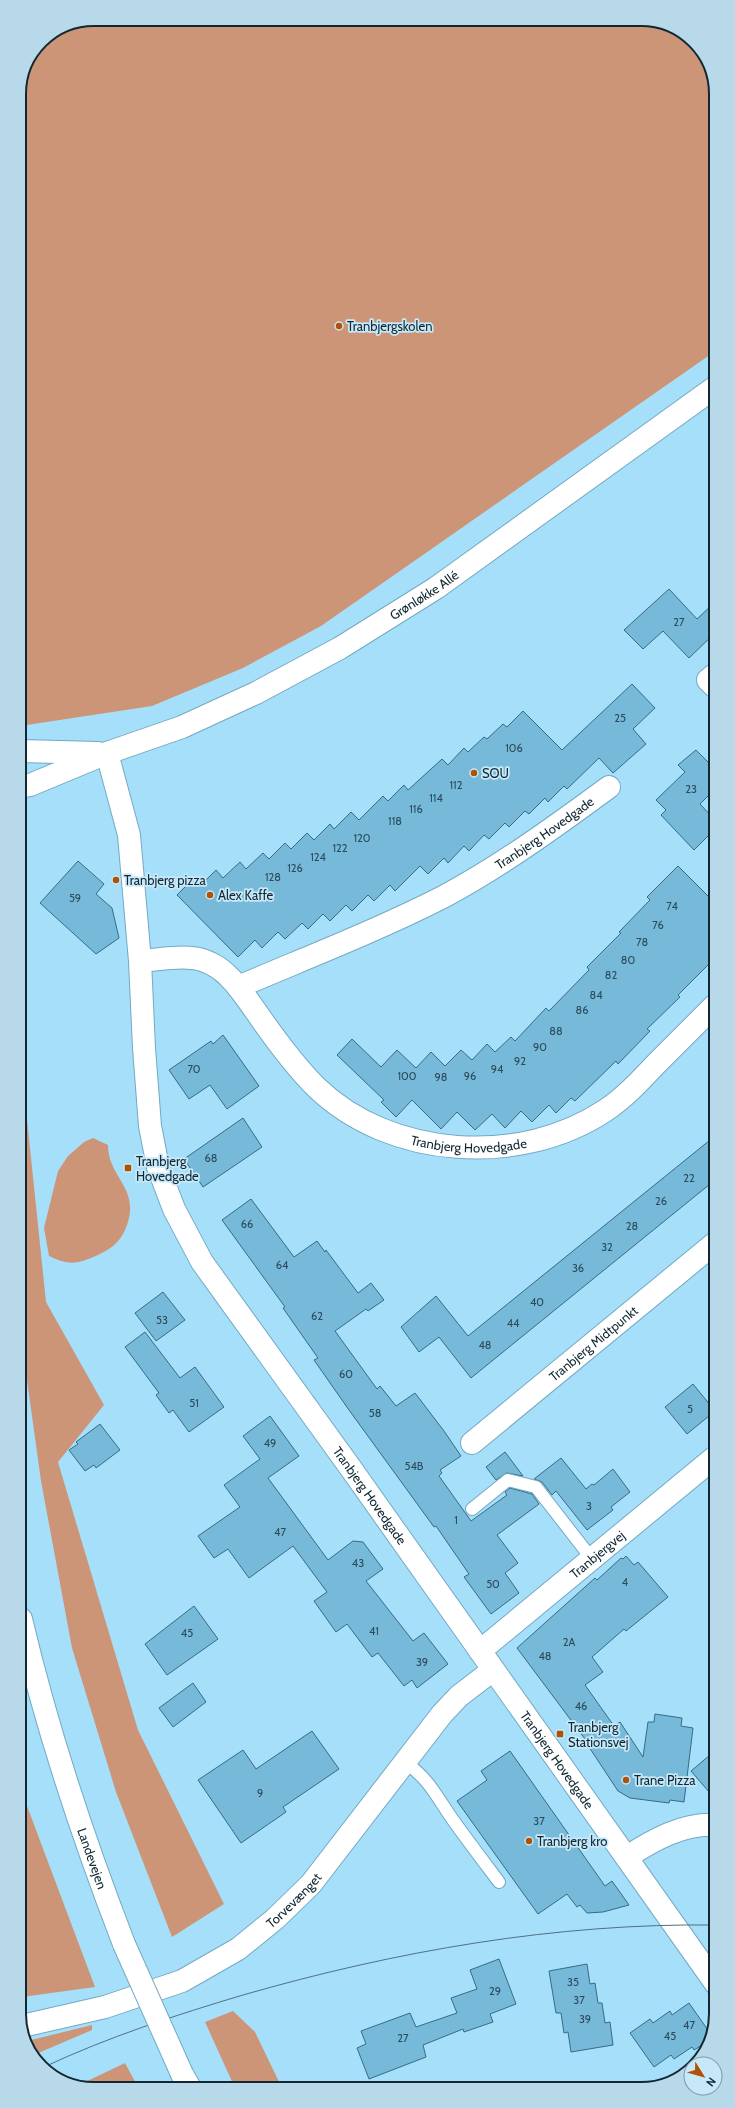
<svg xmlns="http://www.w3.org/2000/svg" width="735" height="2108" font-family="Cabin,sans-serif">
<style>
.green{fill:#cd9577}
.building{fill:#77b9d8;stroke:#366c84}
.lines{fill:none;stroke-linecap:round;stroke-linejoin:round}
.lane-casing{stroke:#73a9c3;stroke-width:14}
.street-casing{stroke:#73a9c3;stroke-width:24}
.secondary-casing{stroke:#73a9c3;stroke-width:24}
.lane{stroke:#fff;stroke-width:12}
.street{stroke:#fff;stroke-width:22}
.secondary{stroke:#fff;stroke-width:22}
.tram{stroke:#4d7283;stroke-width:1}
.secondary-bridge-casing{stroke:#73a9c3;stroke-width:24;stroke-linecap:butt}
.secondary-bridge{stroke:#fff;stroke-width:22}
.poi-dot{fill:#b05105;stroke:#c7e8f9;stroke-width:1.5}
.labels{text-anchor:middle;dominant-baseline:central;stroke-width:3.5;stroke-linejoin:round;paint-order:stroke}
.number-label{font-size:11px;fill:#2a4c5c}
.poi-label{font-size:13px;fill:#112832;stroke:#c7e8f9;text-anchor:start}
.street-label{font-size:13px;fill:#112832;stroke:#c7e8f9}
.rim{fill:none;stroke:#112832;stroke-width:2}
</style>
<rect width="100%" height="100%" fill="#a6dffa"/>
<path class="green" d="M 94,19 L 646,19 L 690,38 L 713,75 L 714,352 L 321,626 L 243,668 L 152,706 L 20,726 L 19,90 L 41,41 L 66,25 Z
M 20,1052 L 46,1302 L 104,1405 L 58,1462 L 138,1730 L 224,1904 L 172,1937 L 116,1792 L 72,1648 L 41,1481 L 21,1337 Z
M 93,1138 L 108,1145 C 108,1178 140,1187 127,1225 C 122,1240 113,1248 98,1255 C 77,1264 70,1266 49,1256 L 44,1228 L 58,1171 L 68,1156 L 84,1142 Z
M 21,1790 L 95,1987 L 22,1997 Z
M 233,2011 L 255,2032 L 282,2088 L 235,2088 L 205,2022 Z
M 92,2025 L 92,2030 L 36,2054 L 27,2041 Z
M 125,2063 L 139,2089 L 89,2089 L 79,2085 Z"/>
<path class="building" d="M 669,589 L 697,619 L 714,603 L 714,634 L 689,658 L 663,631 L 643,649 L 624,630 Z
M 632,684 L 655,708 L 633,729 L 646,744 L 613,773 L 599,758 L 567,789 L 564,786 L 548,802 L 545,798 L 529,814 L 525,811 L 509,827 L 505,823 L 489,839 L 484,835 L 469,851 L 464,846 L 448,863 L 444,858 L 428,874 L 420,866 L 395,891 L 390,885 L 374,901 L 368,895 L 352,911 L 346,905 L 330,921 L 323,914 L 308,929 L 302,923 L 285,939 L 278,932 L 262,948 L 255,940 L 238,957 L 177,895 L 193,879 L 200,886 L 216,870 L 223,878 L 240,862 L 246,869 L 263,853 L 269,859 L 285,843 L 291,849 L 307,833 L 314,840 L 330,824 L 334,829 L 351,812 L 359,820 L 383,796 L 388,801 L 404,785 L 408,790 L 442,759 L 448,765 L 464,748 L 468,752 L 484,737 L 487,739 L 503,724 L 507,727 L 523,711 L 562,750 Z
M 696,750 L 714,768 L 714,790 L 700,804 L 714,819 L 714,830 L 694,850 L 661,815 L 666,810 L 656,800 L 685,772 L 678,765 Z
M 78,861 L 104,884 L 96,894 L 112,908 L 119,938 L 96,954 L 40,903 Z
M 678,866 L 714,902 L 715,958 L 678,995 L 680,997 L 647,1029 L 650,1031 L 618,1064 L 616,1061 L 575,1101 L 571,1098 L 556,1113 L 549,1105 L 532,1122 L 521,1111 L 505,1128 L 492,1114 L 475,1130 L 457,1112 L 441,1129 L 412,1100 L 396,1117 L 381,1102 L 384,1100 L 337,1055 L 352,1039 L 381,1067 L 397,1050 L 416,1068 L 431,1052 L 445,1066 L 461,1050 L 472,1060 L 487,1044 L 495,1052 L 511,1037 L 515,1041 L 546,1008 L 549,1011 L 589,970 L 587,967 L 621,933 L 619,932 L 650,900 L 647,897 Z
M 223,1035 L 259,1086 L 227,1109 L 210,1085 L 189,1099 L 169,1070 L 211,1041 L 213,1044 Z
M 243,1118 L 262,1147 L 203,1187 L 184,1159 Z
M 715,1136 L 715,1180 L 471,1378 L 439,1337 L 419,1352 L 401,1327 L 436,1296 L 468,1336 Z
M 251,1199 L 294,1257 L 317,1241 L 325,1252 L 326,1250 L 358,1293 L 371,1283 L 384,1300 L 368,1311 L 366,1309 L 335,1331 L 377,1389 L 380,1386 L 396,1406 L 415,1393 L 444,1431 L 461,1456 L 440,1470 L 442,1473 L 439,1476 L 471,1521 L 507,1495 L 505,1492 L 510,1488 L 532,1494 L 539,1504 L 497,1535 L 518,1563 L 505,1573 L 519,1593 L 491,1614 L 464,1577 L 469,1574 L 436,1526 L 434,1527 L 349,1410 L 314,1360 L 318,1358 L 283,1308 L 285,1307 L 222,1220 Z
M 163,1292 L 185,1320 L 156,1341 L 135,1313 Z
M 145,1332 L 180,1378 L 195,1367 L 224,1407 L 189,1432 L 173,1410 L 169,1413 L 156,1395 L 159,1393 L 125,1347 Z
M 693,1384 L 715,1411 L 687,1434 L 665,1407 Z
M 270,1416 L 299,1456 L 268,1478 L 328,1560 L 353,1541 L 363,1542 L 383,1569 L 366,1581 L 413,1641 L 424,1633 L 448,1664 L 417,1688 L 412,1680 L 404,1686 L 378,1653 L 372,1657 L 347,1624 L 336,1632 L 314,1601 L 327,1592 L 293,1546 L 249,1578 L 228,1549 L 214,1558 L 198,1536 L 240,1507 L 224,1485 L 260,1459 L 243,1436 Z
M 100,1424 L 120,1450 L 96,1468 L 94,1465 L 85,1471 L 69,1450 L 78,1444 L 76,1442 Z
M 505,1452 L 523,1476 L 507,1473 L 496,1480 L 486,1467 Z
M 561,1458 L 586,1489 L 592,1484 L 594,1485 L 613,1469 L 630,1492 L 611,1507 L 613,1510 L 587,1530 L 556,1491 L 552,1495 L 542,1482 L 534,1479 Z
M 626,1556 L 634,1565 L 638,1562 L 668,1597 L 626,1631 L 624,1629 L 592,1657 L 603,1672 L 585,1685 L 614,1726 L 620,1722 L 643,1757 L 648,1722 L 654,1722 L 655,1714 L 682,1718 L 681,1726 L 693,1728 L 684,1802 L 670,1800 L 669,1803 L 630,1798 L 618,1791 L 587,1744 L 588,1743 L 517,1648 L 595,1578 L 597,1580 L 621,1558 L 623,1559 Z
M 194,1606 L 218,1639 L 167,1675 L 145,1644 Z
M 193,1683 L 206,1702 L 173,1727 L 159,1708 Z
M 312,1731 L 339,1769 L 283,1807 L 286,1812 L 241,1843 L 198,1780 L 243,1750 L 256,1769 Z
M 716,1750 L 716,1800 L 691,1771 Z
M 510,1751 L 605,1886 L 612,1881 L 629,1905 L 603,1912 L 587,1913 L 580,1905 L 577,1907 L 567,1894 L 538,1914 L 457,1801 L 487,1780 L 481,1771 Z
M 499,1959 L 516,2004 L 490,2014 L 493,2022 L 464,2032 L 463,2029 L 423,2045 L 426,2057 L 369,2079 L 357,2048 L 366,2044 L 361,2031 L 410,2013 L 416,2027 L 457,2013 L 451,1998 L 477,1989 L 470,1970 Z
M 587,1964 L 590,1984 L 595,1983 L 598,2003 L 602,2003 L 605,2023 L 610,2022 L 613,2045 L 571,2052 L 568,2032 L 564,2033 L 561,2013 L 556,2013 L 549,1971 Z
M 689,2003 L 710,2033 L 707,2042 L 694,2050 L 692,2047 L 674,2059 L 671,2055 L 654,2067 L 630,2033 L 650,2019 L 653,2023 L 670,2011 L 672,2015 Z"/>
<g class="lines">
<defs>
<path id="lane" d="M 472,1509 L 508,1480 L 536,1487 L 592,1559
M 405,1762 C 430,1780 436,1796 453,1820 C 468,1841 484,1862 499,1882"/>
<g id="street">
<path d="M 714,675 L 708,680 L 714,686"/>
<path id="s1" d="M 140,961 C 157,960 175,956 192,958 C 205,959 220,967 229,977 C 240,987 248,1001 257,1013 C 275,1039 294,1065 316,1087 C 390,1159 521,1167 606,1110 C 624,1098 640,1081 655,1065 C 675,1045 695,1025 715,1005"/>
<path id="s2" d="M 238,987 C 306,958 376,931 443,897 C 501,866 556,826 609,787"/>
<path id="s3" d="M 472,1443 L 715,1243"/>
<path id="s4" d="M 480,1651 L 715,1457"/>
<path d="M 627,1857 C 653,1840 683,1823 716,1825"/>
<path id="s5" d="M 22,2026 L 105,2007 L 182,1981 L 238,1949 L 275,1919 L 311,1884 L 442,1714 L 459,1696 L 493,1670"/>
</g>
<g id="secondary">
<path d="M 20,751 L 98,753"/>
<path id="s6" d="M 107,753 L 129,835 L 140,961 L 144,1048 L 150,1126 L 158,1167 L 174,1209 L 202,1262 L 352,1470 L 716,1984"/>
<path id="s7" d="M 20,787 L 30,785 L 107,753 L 182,727 L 256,693 L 340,648 L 436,588 L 714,388"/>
<path id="s8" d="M 21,1619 C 47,1730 83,1838 124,1944"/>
<path d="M 182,2074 L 190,2088"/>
</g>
</defs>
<use href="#lane" class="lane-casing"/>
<use href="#street" class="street-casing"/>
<use href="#secondary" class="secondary-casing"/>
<use href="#lane" class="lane"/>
<use href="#street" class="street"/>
<use href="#secondary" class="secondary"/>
<path class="tram" d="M 44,2067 C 108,2037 176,2015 243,1995 C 396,1951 556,1923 716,1925"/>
<defs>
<path id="secondary-bridge" d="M 124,1944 L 182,2074"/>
</defs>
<use href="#secondary-bridge" class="secondary-bridge-casing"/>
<use href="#secondary-bridge" class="secondary-bridge"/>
</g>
<g class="poi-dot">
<circle cx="339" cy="326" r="4"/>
<circle cx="474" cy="773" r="4"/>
<circle cx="116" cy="880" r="4"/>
<circle cx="210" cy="895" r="4"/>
<rect x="124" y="1164" width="8" height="8" rx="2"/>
<rect x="556" y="1730" width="8" height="8" rx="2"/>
<circle cx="626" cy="1780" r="4"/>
<circle cx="529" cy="1841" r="4"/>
</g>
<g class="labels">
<g class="number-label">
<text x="679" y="622">27</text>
<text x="620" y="718">25</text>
<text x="514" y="748">106</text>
<text x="456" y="785">112</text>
<text x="691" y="789">23</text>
<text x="436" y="798">114</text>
<text x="416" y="809">116</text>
<text x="395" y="821">118</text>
<text x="362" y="838">120</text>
<text x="340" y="848">122</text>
<text x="318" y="857">124</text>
<text x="295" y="868">126</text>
<text x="273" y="877">128</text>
<text x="75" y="898">59</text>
<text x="672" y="906">74</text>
<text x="658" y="925">76</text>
<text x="642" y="942">78</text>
<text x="628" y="960">80</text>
<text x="611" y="975">82</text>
<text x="596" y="995">84</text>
<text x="582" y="1010">86</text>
<text x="556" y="1031">88</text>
<text x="540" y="1047">90</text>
<text x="520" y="1061">92</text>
<text x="194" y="1069">70</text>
<text x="497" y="1069">94</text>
<text x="407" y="1076">100</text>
<text x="470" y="1076">96</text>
<text x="441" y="1077">98</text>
<text x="211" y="1158">68</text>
<text x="689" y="1178">22</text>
<text x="661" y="1201">26</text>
<text x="247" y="1224">66</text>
<text x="632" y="1226">28</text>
<text x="607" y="1247">32</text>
<text x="282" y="1265">64</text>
<text x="578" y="1268">36</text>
<text x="537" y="1302">40</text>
<text x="317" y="1316">62</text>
<text x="162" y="1320">53</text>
<text x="513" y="1323">44</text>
<text x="485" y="1345">48</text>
<text x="346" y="1374">60</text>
<text x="194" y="1403">51</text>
<text x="690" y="1409">5</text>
<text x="375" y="1413">58</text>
<text x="270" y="1443">49</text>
<text x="414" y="1466">54B</text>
<text x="589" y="1506">3</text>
<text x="456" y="1520">1</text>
<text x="280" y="1532">47</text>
<text x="358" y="1563">43</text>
<text x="625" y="1582">4</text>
<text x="493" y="1584">50</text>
<text x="374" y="1631">41</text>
<text x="187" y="1633">45</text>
<text x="569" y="1642">2A</text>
<text x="545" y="1656">48</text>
<text x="422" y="1662">39</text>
<text x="581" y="1706">46</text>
<text x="260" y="1793">9</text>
<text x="539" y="1821">37</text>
<text x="573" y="1982">35</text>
<text x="495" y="1991">29</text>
<text x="579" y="2000">37</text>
<text x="585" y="2019">39</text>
<text x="689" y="2025">47</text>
<text x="670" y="2036">45</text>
<text x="403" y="2038">27</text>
</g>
<g class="poi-label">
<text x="347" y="326">Tranbjergskolen</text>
<text x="482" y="773">SOU</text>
<text x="124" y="880">Tranbjerg pizza</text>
<text x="218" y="895">Alex Kaffe</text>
<text x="136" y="1161">Tranbjerg<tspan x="136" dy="15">Hovedgade</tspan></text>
<text x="568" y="1727">Tranbjerg<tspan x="568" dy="15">Stationsvej</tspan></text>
<text x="634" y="1780">Trane Pizza</text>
<text x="537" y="1841">Tranbjerg kro</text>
</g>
<g class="street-label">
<text stroke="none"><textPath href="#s7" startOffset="449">Grønløkke Allé</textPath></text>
<text stroke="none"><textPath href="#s2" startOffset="344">Tranbjerg Hovedgade</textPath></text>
<text stroke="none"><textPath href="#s1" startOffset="403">Tranbjerg Hovedgade</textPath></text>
<text stroke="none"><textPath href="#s3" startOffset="157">Tranbjerg Midtpunkt</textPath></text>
<text stroke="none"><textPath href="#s6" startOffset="811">Tranbjerg Hovedgade</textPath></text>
<text stroke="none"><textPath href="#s4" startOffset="152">Tranbjergvej</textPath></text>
<text stroke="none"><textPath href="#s6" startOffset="1135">Tranbjerg Hovedgade</textPath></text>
<text stroke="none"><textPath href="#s8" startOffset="250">Landevejen</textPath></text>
<text stroke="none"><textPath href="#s5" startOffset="305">Torvevænget</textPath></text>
</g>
</g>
<path d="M0 0H735V2108H0ZM94 26H641A68 68 0 0 1 709 94V2014A68 68 0 0 1 641 2082H94A68 68 0 0 1 26 2014V94A68 68 0 0 1 94 26Z" fill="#b8d9e9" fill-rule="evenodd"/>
<path class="rim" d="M94 26H641A68 68 0 0 1 709 94V2014A68 68 0 0 1 641 2082H94A68 68 0 0 1 26 2014V94A68 68 0 0 1 94 26Z"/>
<g transform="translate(703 2076) rotate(127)"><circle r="19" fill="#c7e8f9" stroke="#7e9ba9"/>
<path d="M0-3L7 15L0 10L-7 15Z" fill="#b05105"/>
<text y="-6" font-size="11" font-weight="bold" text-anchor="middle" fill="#112832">N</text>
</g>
</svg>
